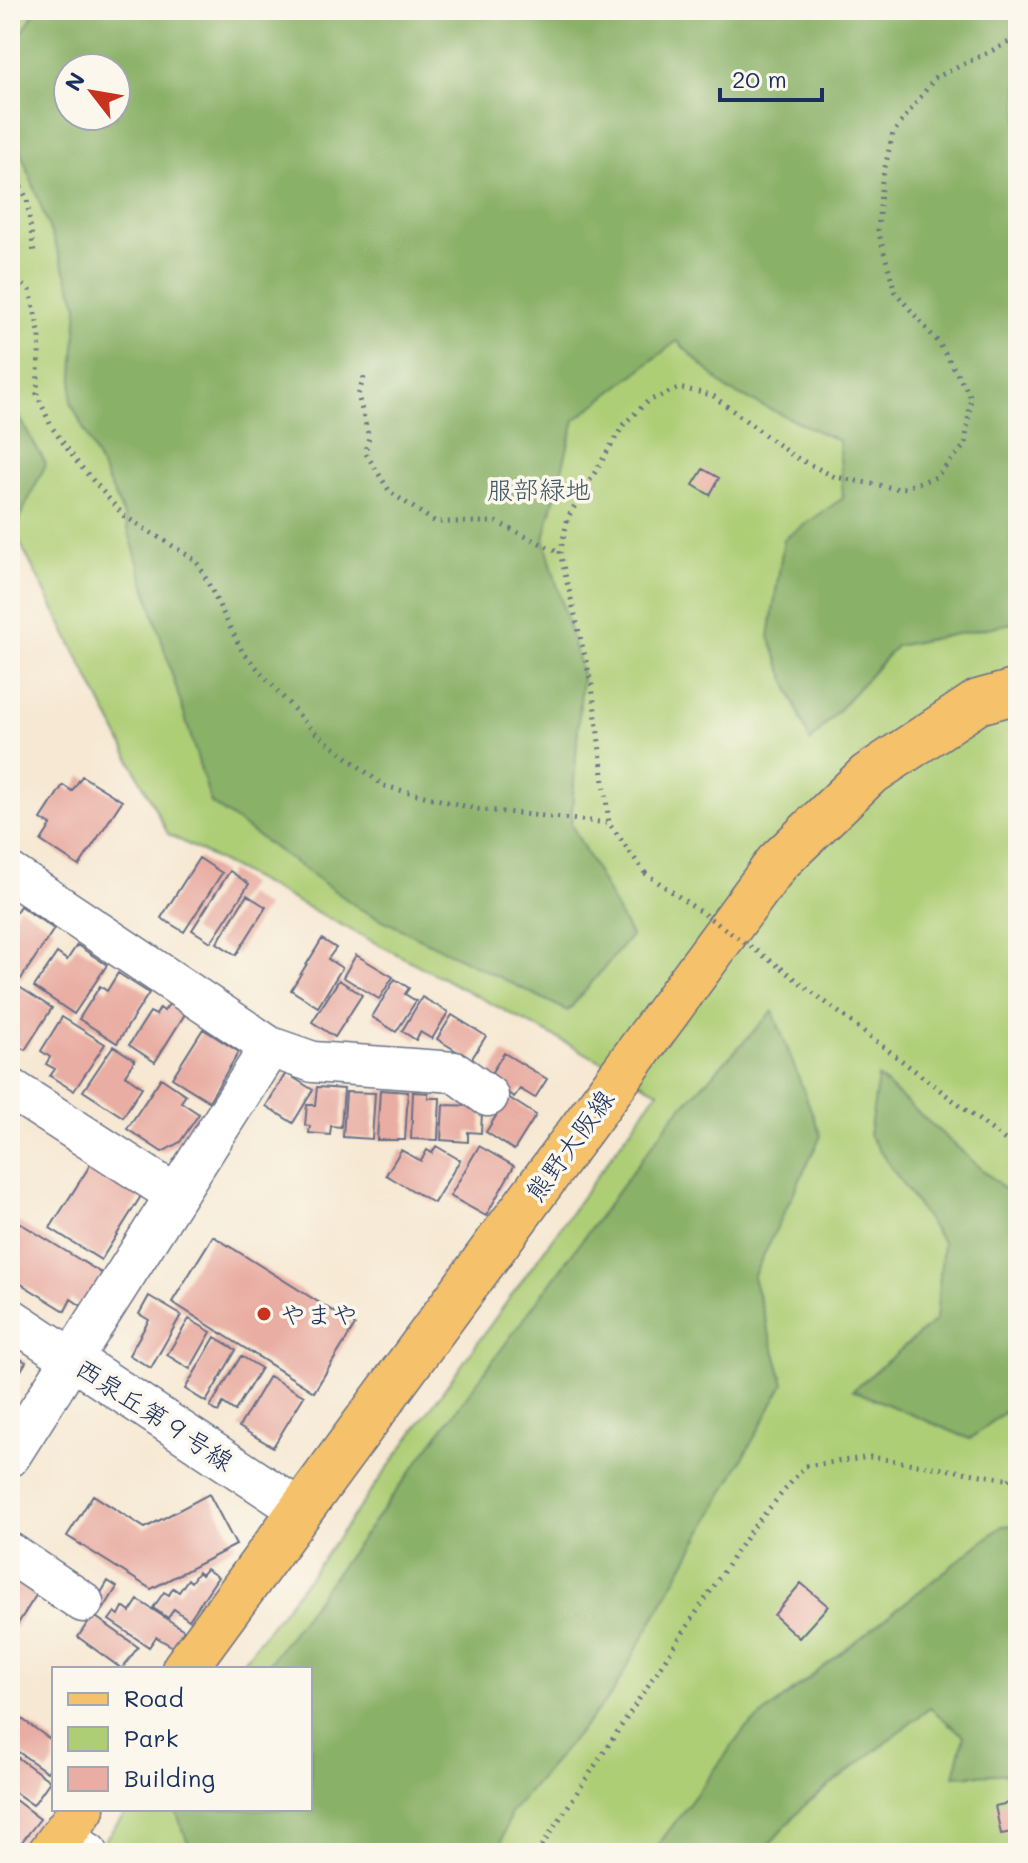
<svg xmlns="http://www.w3.org/2000/svg" width="1028" height="1863" font-family="Mali,'Klee One',sans-serif">
<style>
.green{fill:#aece76;stroke:#647e6a;stroke-width:2;fill-rule:evenodd}
.forest{fill:#8ab167;stroke:#527062;stroke-width:2;fill-rule:evenodd}
.building{fill:#e9ada3}
.lines{fill:none;stroke-linecap:round;stroke-linejoin:round}
.minor-casing{stroke:#687087;stroke-width:43}
.major-casing{stroke:#687087;stroke-width:47}
.path{stroke:#687087;stroke-width:5;stroke-dasharray:2 6;stroke-linecap:butt}
.minor{stroke:#fff;stroke-width:40}
.major{stroke:#f5c16b;stroke-width:44}
.path-bridge{stroke:#687087;stroke-width:5;stroke-dasharray:2 6;stroke-linecap:butt}
.poi-dot{fill:#c8321e;stroke:#fbf7ec;stroke-width:3}
.labels{text-anchor:middle;dominant-baseline:central;stroke-width:7;stroke-linejoin:round;paint-order:stroke}
.park-label{font-size:26px;fill:#405764;stroke:#fbf7ec}
.street-label{font-size:26px;fill:#1b2f5e;stroke:#fbf7ec}
.poi-label{font-size:26px;fill:#1b2f5e;stroke:#fbf7ec;text-anchor:start}
</style>
<rect width="100%" height="100%" fill="#fbf7ec"/>
<filter id="ink" filterUnits="userSpaceOnUse"><feTurbulence type="fractalNoise" baseFrequency=".0125" numOctaves="2"/><feDisplacementMap in="SourceGraphic" scale="16" xChannelSelector="R" yChannelSelector="G"/><feConvolveMatrix kernelMatrix="1 2 1 2 8 2 1 2 1" color-interpolation-filters="sRGB"/></filter>
<filter id="wash" filterUnits="userSpaceOnUse"><feTurbulence type="fractalNoise" baseFrequency=".006" numOctaves="4" result="noise"/><feDisplacementMap in="SourceGraphic" scale="32" xChannelSelector="R" yChannelSelector="G"/><feGaussianBlur stdDeviation="1.8" result="paint"/><feColorMatrix in="noise" values="0 0 0 0 0 0 0 0 0 0 0 0 0 0 0 0 0 1.4 0 .05"/><feComposite in="paint" operator="in"/></filter>
<g filter="url(#wash)">
<rect width="100%" height="100%" fill="#f6e8d2"/>
<path class="green" d="M 18,10 L 1018,10 L 1018,1853 L 94,1853 L 129,1809 L 310,1809 L 310,1669 L 237,1669 L 316,1568 L 658,1091 L 168,834 L 10,523 L 10,66 ZM 68,68 L 116,68 L 116,116 L 68,116 Z"/>
<path class="forest" d="M 36,10 L 1018,10 L 1018,622 L 896,646 L 810,742 L 769,637 L 784,539 L 843,498 L 839,441 L 728,390 L 677,341 L 575,420 L 544,538 L 582,675 L 571,824 L 631,936 L 568,1011 L 360,909 L 211,803 L 124,516 L 71,402 L 78,306 L 12,128 L 10,53 ZM 68,68 L 116,68 L 116,116 L 68,116 Z
M 10,401 L 46,464 L 20,517 L 10,599 Z
M 773,1011 L 821,1136 L 753,1277 L 784,1384 L 612,1694 L 511,1812 L 498,1853 L 192,1853 L 175,1809 L 310,1809 L 310,1669 L 265,1669 L 675,1114 Z
M 878,1077 L 1018,1201 L 1018,1401 L 970,1439 L 853,1390 L 936,1320 L 943,1243 L 869,1135 Z
M 1018,1525 L 1018,1773 L 954,1776 L 964,1736 L 930,1708 L 805,1805 L 761,1853 L 652,1853 L 745,1729 L 1002,1526 Z"/>
<g id="blocks">
<path class="building" d="M 703,469 L 719,478 L 710,495 L 693,485 Z
M 82,776 L 122,801 L 79,866 L 41,841 L 51,825 L 41,819 L 63,785 L 72,791 Z
M 199,858 L 222,873 L 184,932 L 161,918 Z
M 230,871 L 249,884 L 211,942 L 192,930 Z
M 247,895 L 266,907 L 236,955 L 217,943 Z
M 20,906 L 54,929 L 21,979 L 10,972 L 10,921 Z
M 322,939 L 336,948 L 328,959 L 342,968 L 318,1007 L 291,990 Z
M 77,945 L 107,965 L 74,1014 L 34,987 L 57,953 L 67,960 Z
M 356,955 L 393,977 L 379,999 L 343,977 Z
M 118,973 L 149,993 L 117,1043 L 79,1019 L 100,986 L 107,991 Z
M 395,979 L 409,988 L 405,994 L 416,1001 L 396,1032 L 372,1017 Z
M 339,980 L 362,995 L 335,1037 L 312,1022 Z
M 13,983 L 52,1008 L 25,1050 L 10,1041 L 10,988 Z
M 422,997 L 448,1012 L 432,1039 L 420,1032 L 416,1040 L 402,1031 Z
M 169,1004 L 185,1014 L 155,1062 L 129,1045 L 150,1012 L 156,1015 L 160,1008 L 164,1011 Z
M 452,1015 L 486,1036 L 471,1060 L 437,1039 Z
M 62,1017 L 105,1044 L 74,1091 L 50,1076 L 55,1069 L 46,1064 L 50,1057 L 41,1051 Z
M 203,1029 L 239,1052 L 209,1101 L 172,1078 Z
M 113,1046 L 135,1060 L 125,1075 L 142,1087 L 123,1117 L 83,1091 Z
M 504,1053 L 547,1079 L 535,1098 L 520,1089 L 514,1097 L 497,1086 L 490,1075 Z
M 286,1073 L 313,1090 L 293,1123 L 266,1106 Z
M 161,1078 L 186,1095 L 181,1102 L 199,1114 L 180,1142 L 162,1152 L 127,1129 Z
M 317,1087 L 344,1089 L 341,1127 L 331,1126 L 330,1135 L 309,1133 L 310,1126 L 305,1125 L 307,1105 L 315,1105 Z
M 380,1090 L 408,1092 L 405,1140 L 377,1140 Z
M 346,1092 L 375,1093 L 372,1139 L 343,1137 Z
M 413,1092 L 428,1093 L 428,1098 L 440,1098 L 438,1140 L 411,1139 Z
M 508,1097 L 536,1115 L 514,1150 L 486,1132 Z
M 443,1105 L 477,1106 L 482,1112 L 481,1133 L 468,1132 L 468,1142 L 441,1140 Z
M 436,1146 L 460,1160 L 434,1203 L 386,1175 L 401,1150 L 421,1161 L 427,1150 L 432,1153 Z
M 479,1146 L 514,1166 L 486,1216 L 450,1196 Z
M 91,1164 L 141,1196 L 101,1260 L 50,1228 Z
M 10,1217 L 103,1274 L 83,1307 L 71,1299 L 65,1311 L 10,1277 Z
M 213,1236 L 355,1325 L 314,1392 L 172,1302 Z
M 149,1296 L 181,1315 L 151,1368 L 129,1355 L 149,1320 L 139,1314 Z
M 189,1319 L 211,1332 L 190,1369 L 167,1355 Z
M 215,1337 L 236,1350 L 206,1402 L 185,1389 Z
M 10,1353 L 26,1362 L 10,1388 Z
M 241,1356 L 261,1368 L 235,1411 L 223,1403 L 218,1412 L 210,1407 Z
M 269,1376 L 304,1396 L 273,1447 L 239,1427 Z
M 209,1494 L 236,1545 L 151,1589 L 67,1536 L 93,1495 L 145,1528 Z
M 206,1569 L 218,1577 L 189,1620 L 174,1609 L 168,1618 L 153,1608 L 164,1592 L 169,1595 L 173,1588 L 179,1592 L 188,1579 L 191,1582 L 198,1572 L 201,1575 Z
M 10,1570 L 40,1589 L 10,1636 Z
M 108,1581 L 117,1587 L 103,1610 L 94,1605 Z
M 801,1583 L 828,1606 L 799,1638 L 774,1615 Z
M 138,1600 L 184,1630 L 173,1647 L 156,1637 L 149,1647 L 109,1620 L 115,1612 L 119,1615 L 123,1607 L 130,1612 Z
M 93,1615 L 138,1647 L 122,1669 L 78,1637 Z
M 22,1719 L 54,1742 L 54,1762 L 47,1772 L 10,1746 L 10,1735 Z
M 10,1752 L 50,1781 L 33,1805 L 10,1789 Z
M 10,1796 L 40,1819 L 21,1843 L 10,1835 Z
M 1018,1801 L 1018,1831 L 1001,1834 L 995,1806 Z"/>
</g>
</g>
<g filter="url(#ink)">
<use href="#blocks" fill-opacity="0" stroke="#687087" stroke-width="2"/>
<g class="lines">
<defs>
<path id="minor" d="M 10,873 L 270,1047 L 10,1456
M 270,1047 L 313,1062 L 455,1072 L 488,1096
M 10,1088 L 176,1195
M 10,1318 L 300,1510
M 10,1553 L 83,1602
M 62,1837 L 88,1853"/>
<path id="major" d="M 184,1669 L 777,863 L 868,775 L 978,702 L 1018,691
M 50,1853 L 82,1809"/>
</defs>
<use href="#minor" class="minor-casing"/>
<use href="#major" class="major-casing"/>
<path class="path" d="M 10,34 L 18,10
M 10,165 L 27,199 L 34,254
M 10,276 L 30,290 L 40,336 L 37,394 L 51,426 L 77,462 L 124,516 L 197,561 L 242,651 L 313,731 L 384,786 L 476,809 L 609,823
M 364,377 L 358,395 L 369,437 L 365,452 L 390,492 L 435,522 L 496,522 L 560,553
M 645,873 L 609,823 L 592,686 L 560,553 L 568,517 L 624,424 L 648,401 L 679,388 L 712,395 L 793,456 L 835,477 L 900,489 L 936,477 L 965,445 L 971,397 L 939,343 L 895,292 L 878,230 L 882,180 L 893,133 L 935,78 L 1018,38
M 781,968 L 1018,1150
M 1009,1480 L 1018,1473
M 537,1853 L 751,1530 L 805,1466 L 871,1457 L 1018,1481"/>
<use href="#minor" class="minor"/>
<use href="#major" class="major"/>
<path class="path-bridge" d="M 645,873 L 781,968"/>
</g>
</g>
<circle class="poi-dot" cx="264" cy="1314" r="8"/>
<g class="labels">
<g class="park-label">
<text x="539" y="489">服部緑地</text>
</g>
<g class="street-label">
<text transform="translate(569 1145) rotate(-54)">熊野大阪線</text>
<text transform="translate(155 1414) rotate(33)">西泉丘第９号線</text>
</g>
<g class="poi-label">
<text x="280" y="1314">やまや</text>
</g>
</g>
<rect width="1028" height="1863" fill="none" stroke="#fbf7ec" stroke-width="40"/>
<rect x="52" y="1667" width="260" height="144" fill="#fbf7ec" stroke="#a1a7b3" stroke-width="2"/>
<rect x="68" y="1693" width="40" height="12" fill="#f5c16b" stroke="#a1a7b3" stroke-width="2"/>
<text x="124" y="1707" font-size="24" fill="#1b2f5e">Road</text>
<rect x="68" y="1727" width="40" height="24" fill="#aece76" stroke="#a1a7b3" stroke-width="2"/>
<text x="124" y="1747" font-size="24" fill="#1b2f5e">Park</text>
<rect x="68" y="1767" width="40" height="24" fill="#e9ada3" stroke="#a1a7b3" stroke-width="2"/>
<text x="124" y="1787" font-size="24" fill="#1b2f5e">Building</text>
<g transform="translate(92 92) rotate(301)"><circle r="38" fill="#fbf7ec" stroke="#a1a7b3" stroke-width="2"/>
<path d="M0-6L14 30L0 20L-14 30Z" fill="#c8321e"/>
<text y="-12" font-size="22" font-weight="bold" text-anchor="middle" fill="#1b2f5e">N</text>
</g>
<path d="M720 88v12h102v-12" fill="none" stroke="#1b2f5e" stroke-width="4"/>
<text x="732" y="88" font-size="24" fill="#1b2f5e" stroke="#fbf7ec" stroke-width="6" paint-order="stroke">20 m</text>
</svg>
